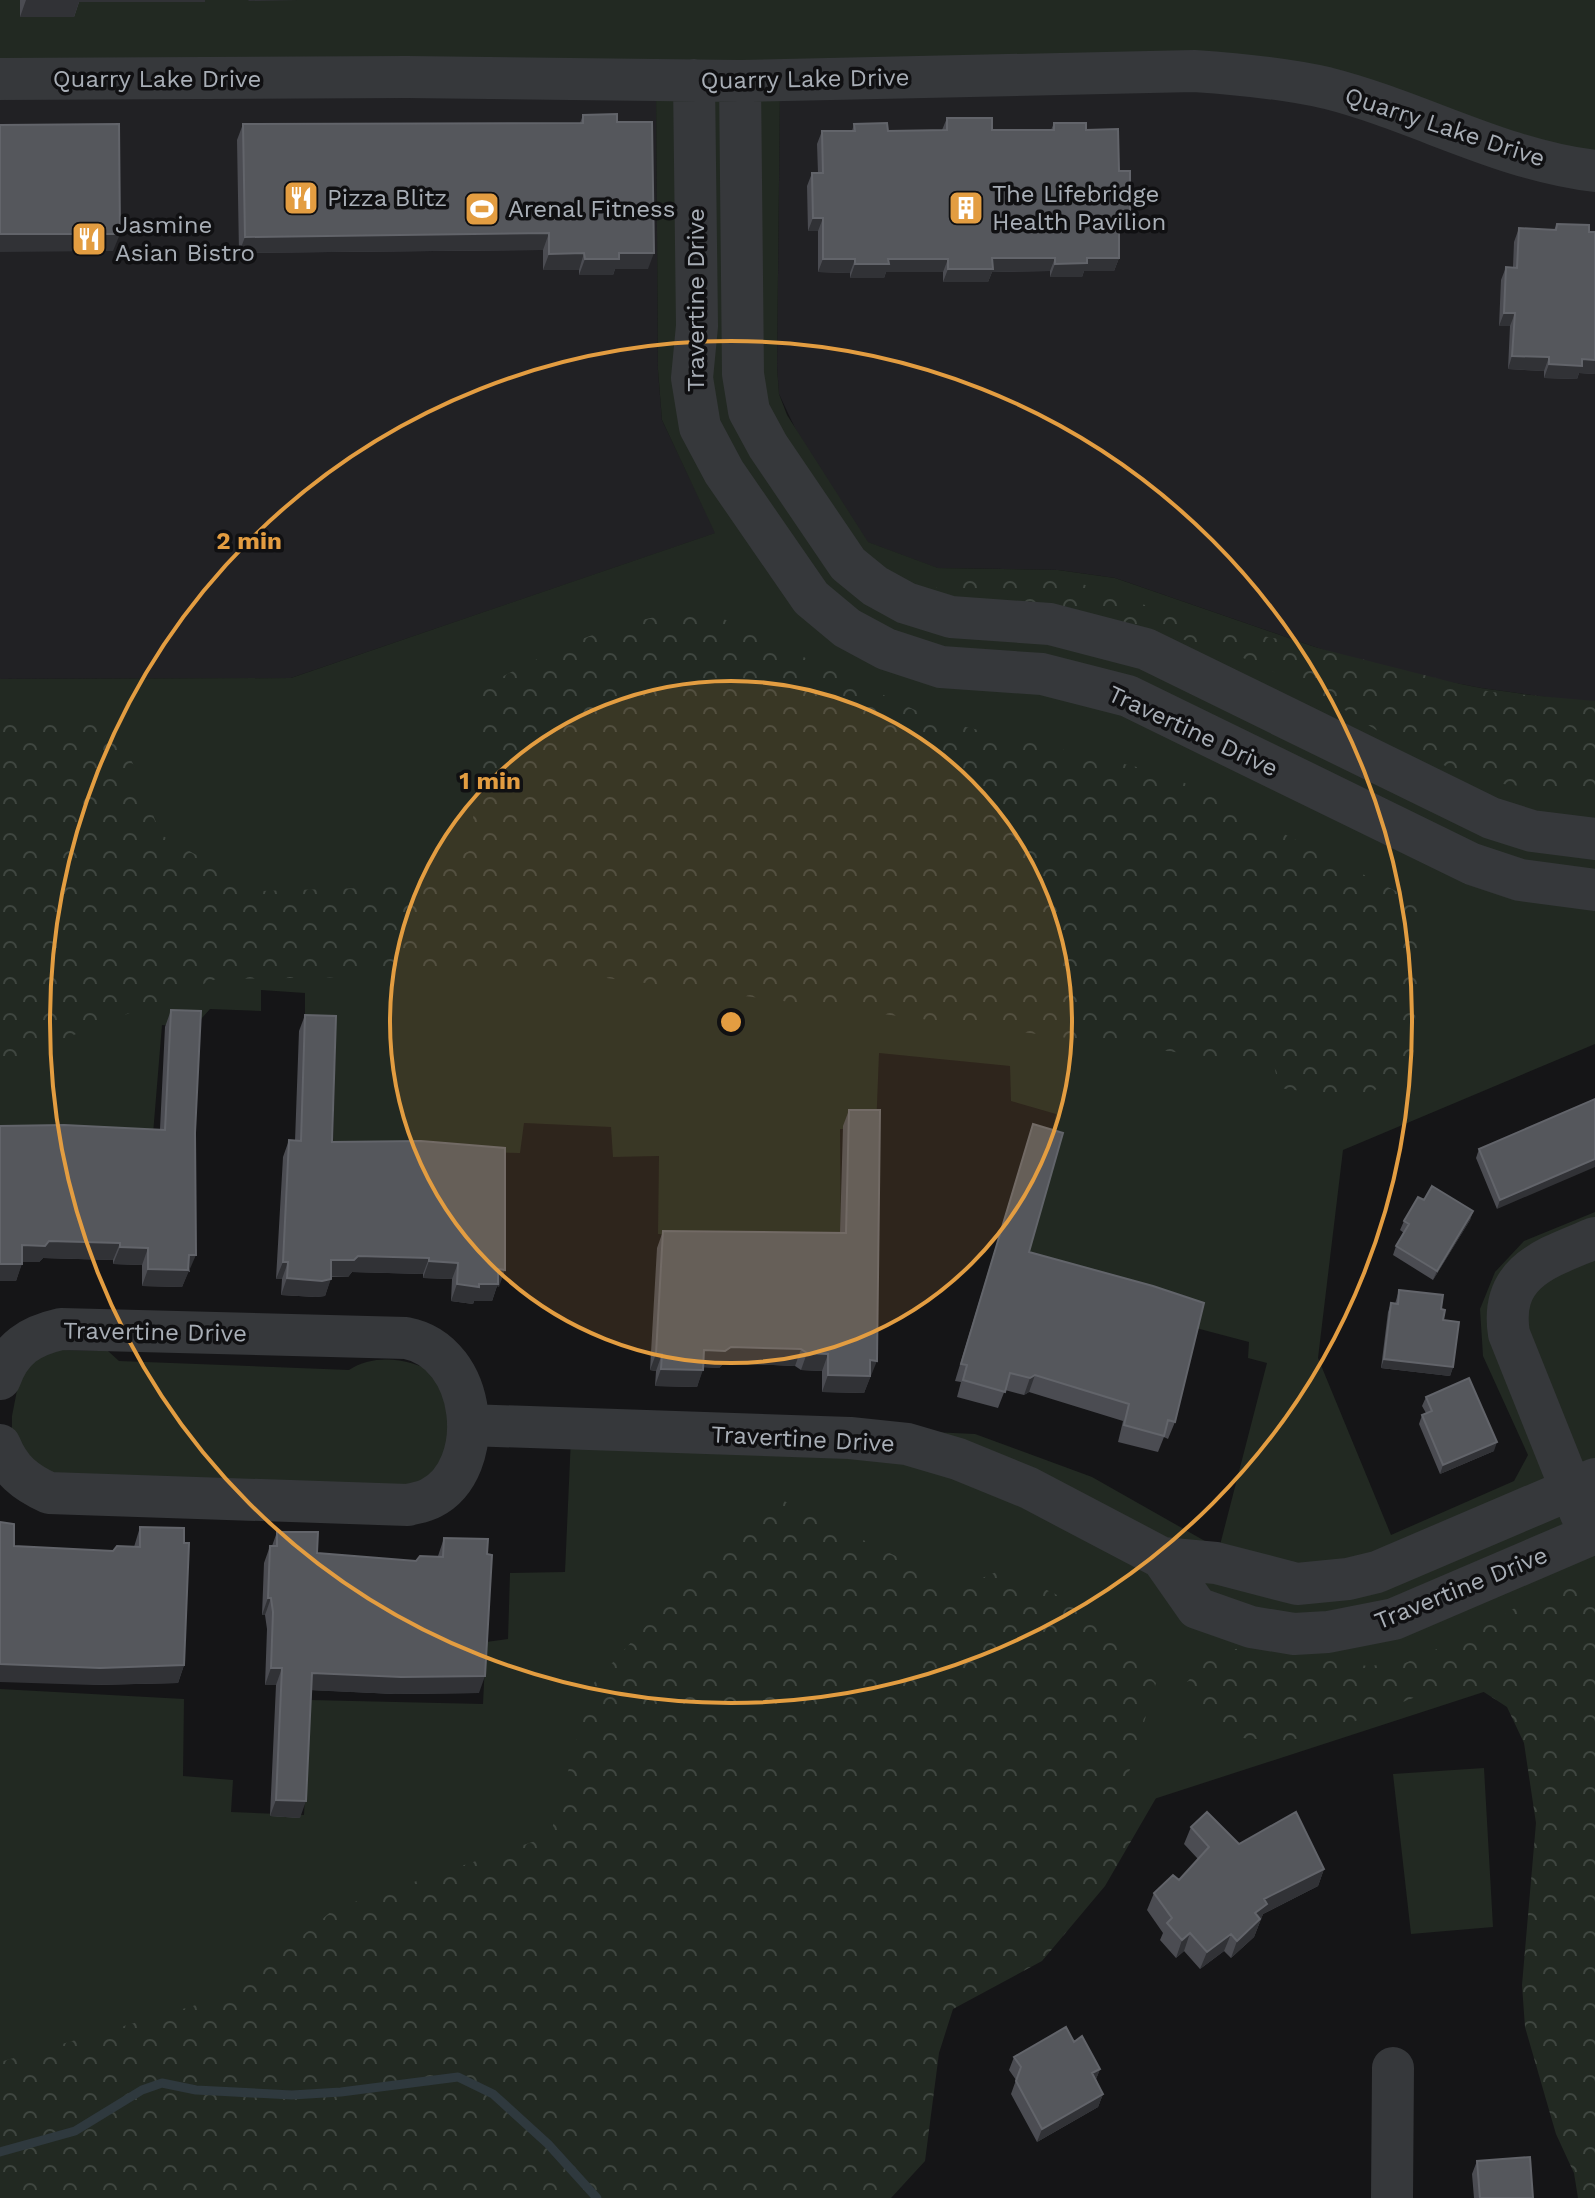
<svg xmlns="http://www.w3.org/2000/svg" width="1595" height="2198" font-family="'Work Sans',sans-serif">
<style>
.built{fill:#212124}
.green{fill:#222922}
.forest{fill:url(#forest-crowns)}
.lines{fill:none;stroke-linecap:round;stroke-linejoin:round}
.stream{stroke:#2f393e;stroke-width:9}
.minor{stroke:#36383b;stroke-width:42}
.wall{fill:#4b4c52}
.shaded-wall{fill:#313236}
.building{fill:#55575c;stroke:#62646a;stroke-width:2}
.ring{fill:none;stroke:#e39d41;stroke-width:4}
.labels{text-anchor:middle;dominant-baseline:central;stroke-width:7;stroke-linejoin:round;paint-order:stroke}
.street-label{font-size:24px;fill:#a8aeb6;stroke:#101012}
.poi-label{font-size:24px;fill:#a8aeb6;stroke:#101012;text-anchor:start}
.centre{fill:#e39d41;stroke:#101012;stroke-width:4}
.ring-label{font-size:24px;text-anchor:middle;font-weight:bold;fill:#e39d41;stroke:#101012;stroke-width:7;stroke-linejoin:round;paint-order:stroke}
</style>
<defs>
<pattern id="forest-crowns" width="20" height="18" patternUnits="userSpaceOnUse" patternTransform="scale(2)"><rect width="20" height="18" fill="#222922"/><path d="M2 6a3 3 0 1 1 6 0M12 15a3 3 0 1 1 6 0" fill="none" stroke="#3f4640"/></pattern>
</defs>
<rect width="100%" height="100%" fill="#151517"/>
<path class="built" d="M 1254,87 L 1595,185 L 1595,704 L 1481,688 L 1397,672 L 1341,656 L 1115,578 L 1058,570 L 937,568 L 867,542 L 802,443 L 779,394 L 777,367 L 780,89 Z
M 656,91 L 658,370 L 662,420 L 716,533 L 291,678 L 0,679 L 0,94 Z"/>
<path class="green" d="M 0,0 L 1595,0 L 1595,185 L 1324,101 L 1254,87 L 780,89 L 777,367 L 779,394 L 787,415 L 868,542 L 938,568 L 1058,570 L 1115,578 L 1341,656 L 1397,672 L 1481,688 L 1595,704 L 1595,1044 L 1343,1150 L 1318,1358 L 1391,1535 L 1514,1481 L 1528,1455 L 1483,1356 L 1480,1309 L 1495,1272 L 1524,1241 L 1595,1212 L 1595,1656 L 1117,1811 L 191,2198 L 0,2198 L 0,1689 L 184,1699 L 183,1776 L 233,1780 L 231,1812 L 304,1815 L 310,1700 L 483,1704 L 486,1642 L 508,1639 L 510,1573 L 565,1572 L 572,1415 L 975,1434 L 1092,1477 L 1219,1549 L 1267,1363 L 1248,1358 L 1249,1342 L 1196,1328 L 1202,1312 L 1021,1264 L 1056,1114 L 1011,1101 L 1010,1066 L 879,1053 L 876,1130 L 840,1129 L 841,1242 L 658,1234 L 659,1156 L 613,1157 L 611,1127 L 524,1123 L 520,1153 L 333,1148 L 336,1028 L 305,1026 L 305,993 L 261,990 L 261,1011 L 210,1009 L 193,1028 L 162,1025 L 153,1134 L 0,1135 L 0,679 L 291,678 L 715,533 L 662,420 L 658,370 L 656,92 L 0,94 Z
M 61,1350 L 108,1351 L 119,1361 L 349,1370 C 374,1353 411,1358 436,1374 L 453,1430 L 431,1485 L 50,1482 L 12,1433 L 12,1416 L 20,1375 L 43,1354 Z
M 1484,1768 L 1493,1927 L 1411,1934 L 1393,1774 Z"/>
<path class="forest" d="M 973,573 L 1055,575 L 1211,627 L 1290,641 L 1491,692 L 1595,701 L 1595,795 L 1487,782 L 1412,753 L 1312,689 L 1241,657 L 1165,634 L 1084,624 L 936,588 Z
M 707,611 L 936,720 L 1167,774 L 1421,904 L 1413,1062 L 1363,1099 L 1279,1088 L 1274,1065 L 576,974 L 216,979 L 0,1064 L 0,719 L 114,716 L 161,835 L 260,891 L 399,887 L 471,850 L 482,687 C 559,648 618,615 707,611 Z
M 782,1500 L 918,1567 L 950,1592 L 1003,1569 L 1076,1604 L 1156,1683 L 1129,1772 L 1139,1795 L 1156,1798 L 1105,1886 L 1042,1961 L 953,2009 L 939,2053 L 925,2161 L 891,2198 L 0,2198 L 0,2062 L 234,1994 L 334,1909 L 550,1836 L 592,1685 L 724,1541 Z
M 1595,1579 L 1595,2198 L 1578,2198 L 1574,2173 L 1556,2134 L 1525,2027 L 1522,1985 L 1536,1823 L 1524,1743 L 1507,1707 L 1473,1685 L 1433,1690 L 1323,1734 L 1284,1741 L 1243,1738 L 1204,1717 L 1187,1682 L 1214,1653 L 1252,1646 L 1367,1666 L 1405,1663 L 1476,1632 L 1513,1609 Z"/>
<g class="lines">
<path class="stream" d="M 0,2152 L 75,2131 L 142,2090 L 162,2083 L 196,2090 L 292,2095 L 341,2092 L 458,2077 L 493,2094 L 548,2144 L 597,2198"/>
<path class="minor" d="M 0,79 L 407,77 L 740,81 L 1194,71 C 1239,74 1283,78 1327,88 C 1418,111 1501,160 1595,171
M 694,80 L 697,326 L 692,378 L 700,427 L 724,472 L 811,598 L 847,628 L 886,649 L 941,667 L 1042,674 L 1128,696 L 1472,864 L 1520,880 L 1595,890
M 740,81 L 743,374 L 749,411 L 768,446 L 848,564 L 875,586 L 906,603 L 951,617 L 1050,624 L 1146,649 L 1491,818 L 1532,831 L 1595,839
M 0,1379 C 11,1348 30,1336 61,1329 L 406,1338 C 479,1352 488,1469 431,1498 C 424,1502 415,1503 408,1505 L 49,1493 C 25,1482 10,1470 0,1445
M 468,1425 L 850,1438 L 907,1444 L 958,1459 L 1029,1488 L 1162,1558 L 1216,1563 L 1297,1584 L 1348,1579 L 1377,1572 L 1595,1479
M 1581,1514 L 1509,1334 C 1499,1271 1547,1258 1595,1238
M 1162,1558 L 1197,1608 L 1251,1627 L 1294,1634 L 1328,1632 L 1394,1619 L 1595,1533
M 1392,2198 L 1393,2068"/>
</g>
<path class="wall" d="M 20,0 L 205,0 L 205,2 L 79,2 L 74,17 L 20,17 Z
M 583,115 L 617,122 L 648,269 L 615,269 L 613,275 L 579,275 L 579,270 L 543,270 L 543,250 L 239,253 L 237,140 L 243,124 L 580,123 Z
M 947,118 L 992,130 L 1051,130 L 1054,123 L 1086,130 L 1119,171 L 1130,216 L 1125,230 L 1119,230 L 1119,258 L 1114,271 L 1084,271 L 1082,277 L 1050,277 L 1050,271 L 992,272 L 988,282 L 943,282 L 943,272 L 886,272 L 884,278 L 850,278 L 850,273 L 818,272 L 818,231 L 808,231 L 807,186 L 812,173 L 818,173 L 817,144 L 822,131 L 852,131 L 854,124 L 888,131 L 942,130 Z
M 1557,224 L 1595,232 L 1595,374 L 1579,373 L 1577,379 L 1544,378 L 1544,371 L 1508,369 L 1510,326 L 1499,326 L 1501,280 L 1506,267 L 1513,267 L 1514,242 L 1519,228 L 1554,230 Z
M 171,1010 L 190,1272 L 188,1272 L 182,1287 L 142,1286 L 142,1265 L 113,1264 L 113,1260 L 43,1258 L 39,1262 L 22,1262 L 16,1281 L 0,1281 L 160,1129 L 165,1027 Z
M 305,1015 L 332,1142 L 499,1287 L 497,1286 L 492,1301 L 474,1301 L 473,1304 L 451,1301 L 452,1279 L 423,1278 L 423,1274 L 352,1272 L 348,1277 L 331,1277 L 325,1296 L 316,1297 L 281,1295 L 282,1279 L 276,1279 L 283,1157 L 289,1140 L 295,1141 L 299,1031 Z
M 1595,1099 L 1497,1209 L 1476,1158 L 1479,1149 Z
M 849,1110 L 871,1377 L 870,1377 L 864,1393 L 822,1392 L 822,1371 L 801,1370 L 795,1366 L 724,1363 L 719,1368 L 703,1367 L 697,1387 L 655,1386 L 656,1371 L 650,1370 L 657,1248 L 663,1231 L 840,1233 L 843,1126 Z
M 1033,1124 L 1029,1252 L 1175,1422 L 1168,1439 L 1164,1437 L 1158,1452 L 1118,1442 L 1123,1421 L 1029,1392 L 1024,1395 L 1005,1390 L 998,1408 L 957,1397 L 961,1382 L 955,1381 Z
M 1424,1200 L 1473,1211 L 1470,1220 L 1433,1280 L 1393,1255 L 1396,1246 L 1404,1233 L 1400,1230 L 1404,1221 Z
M 1399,1290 L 1441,1309 L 1453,1367 L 1450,1376 L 1381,1368 L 1388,1312 L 1391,1303 L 1395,1304 Z
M 1426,1397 L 1494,1451 L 1440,1474 L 1419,1424 L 1422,1415 L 1426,1413 L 1422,1406 Z
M 140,1527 L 184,1665 L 178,1683 L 93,1685 L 14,1546 L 113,1551 L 134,1547 Z
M 277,1532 L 317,1553 L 416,1561 L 438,1556 L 444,1538 L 479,1693 L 395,1694 L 312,1690 L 300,1818 L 270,1816 L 276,1685 L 265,1685 L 267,1629 L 265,1615 L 262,1615 L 264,1563 L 270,1546 L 272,1546 Z
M 1191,1827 L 1239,1844 L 1324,1869 L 1318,1886 L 1263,1914 L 1254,1937 L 1231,1958 L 1224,1951 L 1200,1969 L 1184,1951 L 1176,1958 L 1160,1940 L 1163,1933 L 1147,1910 L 1154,1893 L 1179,1880 L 1198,1859 L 1184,1844 Z
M 1074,2042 L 1100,2069 L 1096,2079 L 1103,2094 L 1098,2107 L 1037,2142 L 1011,2094 L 1016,2080 L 1009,2070 L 1014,2057 Z
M 1477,2161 L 1533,2198 L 1474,2198 L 1472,2174 Z"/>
<path class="shaded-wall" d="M 26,0 L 205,0 L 205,2 L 79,2 L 74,17 L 20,17 Z
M 249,0 L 298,0 L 248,1 Z
M 1119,216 L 1130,216 L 1125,230 L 1114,230 Z
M 813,218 L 823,218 L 818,231 L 808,231 Z
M 549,233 L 543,250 L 239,253 L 245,237 Z
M 0,234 L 120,234 L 113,251 L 0,252 Z
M 584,253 L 579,270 L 543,270 L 549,254 Z
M 619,253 L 654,253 L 648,269 L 615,269 L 613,275 L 579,275 L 585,259 Z
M 992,258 L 1055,258 L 1050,271 L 992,272 L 988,282 L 943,282 L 948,269 Z
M 1087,258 L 1119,258 L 1114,271 L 1084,271 L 1082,277 L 1050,277 L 1055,264 Z
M 823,259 L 855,259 L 850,273 L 818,272 Z
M 888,259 L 948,259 L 943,272 L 886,272 L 884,278 L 850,278 L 855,264 Z
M 1504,313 L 1515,313 L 1510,326 L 1499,326 Z
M 1512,356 L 1549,357 L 1544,371 L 1508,369 Z
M 1582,359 L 1595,360 L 1595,374 L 1579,373 L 1577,379 L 1544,378 L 1549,364 Z
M 1595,1159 L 1595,1167 L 1497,1209 L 1500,1200 Z
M 1473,1211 L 1470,1220 L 1433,1280 L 1437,1271 Z
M 49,1241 L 120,1243 L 113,1260 L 43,1258 L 39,1262 L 16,1262 L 22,1245 Z
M 120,1247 L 148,1248 L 142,1265 L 113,1264 Z
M 189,1255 L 196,1255 L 182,1287 L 142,1286 L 148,1269 Z
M 358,1256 L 429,1258 L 423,1274 L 352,1272 L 348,1277 L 325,1276 L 331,1260 Z
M 429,1261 L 458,1263 L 452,1279 L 423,1278 Z
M 283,1262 L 288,1262 L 282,1279 L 276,1279 Z
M 0,1264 L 22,1264 L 16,1281 L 0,1281 Z
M 498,1269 L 505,1270 L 499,1287 L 497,1286 L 492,1301 L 474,1301 L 473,1304 L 451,1301 L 457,1284 Z
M 287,1278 L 331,1279 L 325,1296 L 316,1297 L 281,1295 Z
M 731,1347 L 801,1349 L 795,1366 L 724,1363 L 719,1368 L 698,1367 L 704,1350 Z
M 807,1353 L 828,1354 L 822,1371 L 801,1370 Z
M 656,1354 L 662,1354 L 656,1371 L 650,1370 Z
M 1384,1359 L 1453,1367 L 1450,1376 L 1381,1368 Z
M 870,1360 L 877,1361 L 864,1393 L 822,1392 L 828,1375 Z
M 661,1369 L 703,1370 L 697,1387 L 655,1386 Z
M 1035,1375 L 1029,1392 L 1024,1395 L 1030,1378 Z
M 1497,1442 L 1494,1451 L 1440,1474 L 1443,1465 Z
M 268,1598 L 271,1598 L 265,1615 L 262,1615 Z
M 0,1664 L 184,1665 L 178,1683 L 93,1685 L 0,1682 Z
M 271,1668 L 282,1668 L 276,1685 L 265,1685 Z
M 312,1673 L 485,1676 L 479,1693 L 395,1694 L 306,1690 Z
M 276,1800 L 306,1801 L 300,1818 L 270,1816 Z
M 1324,1869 L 1318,1886 L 1263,1914 L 1254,1937 L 1231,1958 L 1237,1941 L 1264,1899 Z
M 1190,1933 L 1184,1951 L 1176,1958 L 1182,1940 Z
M 1231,1934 L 1224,1951 L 1200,1969 L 1207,1952 Z
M 1100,2069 L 1095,2082 L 1092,2073 Z
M 1103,2094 L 1098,2107 L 1037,2142 L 1042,2129 Z"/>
<path class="building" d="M 617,114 L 617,122 L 652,122 L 654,253 L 619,253 L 619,259 L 585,259 L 584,253 L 549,254 L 549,233 L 245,237 L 243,124 L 583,123 L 583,115 Z
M 947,118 L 992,118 L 992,130 L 1054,130 L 1054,123 L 1086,123 L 1086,130 L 1118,129 L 1119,171 L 1130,171 L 1130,216 L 1119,216 L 1119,258 L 1087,258 L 1087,263 L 1055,264 L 1055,258 L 992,258 L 993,269 L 948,269 L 948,259 L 888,259 L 889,264 L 855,264 L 855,259 L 823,259 L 823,218 L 813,218 L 812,173 L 823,173 L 822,131 L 855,131 L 854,124 L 887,123 L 888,131 L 947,130 Z
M 119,124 L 120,234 L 0,234 L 0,125 Z
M 1557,224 L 1589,225 L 1589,232 L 1595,232 L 1595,360 L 1582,359 L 1582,366 L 1549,364 L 1549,357 L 1512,356 L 1515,313 L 1504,313 L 1506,267 L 1517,268 L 1519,228 L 1556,230 Z
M 171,1010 L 201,1011 L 195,1133 L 196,1255 L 189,1255 L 188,1270 L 148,1269 L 148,1248 L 120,1247 L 120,1243 L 49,1241 L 45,1246 L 22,1245 L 22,1264 L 0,1264 L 0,1126 L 64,1125 L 165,1130 Z
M 305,1015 L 336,1016 L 332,1142 L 421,1141 L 505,1148 L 505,1270 L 498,1269 L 498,1284 L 479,1284 L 479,1287 L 457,1284 L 458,1263 L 429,1261 L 429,1258 L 358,1256 L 354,1260 L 331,1260 L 331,1279 L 322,1281 L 287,1278 L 288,1262 L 283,1262 L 289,1140 L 301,1141 Z
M 1595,1099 L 1595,1159 L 1500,1200 L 1479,1149 Z
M 849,1110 L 880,1110 L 877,1361 L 870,1360 L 870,1376 L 828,1375 L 828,1354 L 807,1353 L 801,1349 L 731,1347 L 725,1351 L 704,1350 L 703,1370 L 661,1369 L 662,1354 L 656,1354 L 663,1231 L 846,1233 Z
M 1033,1124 L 1063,1133 L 1029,1252 L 1153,1286 L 1204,1303 L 1175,1422 L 1168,1420 L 1164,1436 L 1124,1425 L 1129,1404 L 1035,1375 L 1030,1378 L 1010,1373 L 1005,1392 L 963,1380 L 967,1365 L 961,1364 Z
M 1432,1186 L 1473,1211 L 1437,1271 L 1396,1246 L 1409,1224 L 1404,1221 L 1418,1197 L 1424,1200 Z
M 1399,1290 L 1443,1295 L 1441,1309 L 1445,1310 L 1443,1320 L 1459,1322 L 1453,1367 L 1384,1359 L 1391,1303 L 1398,1304 Z
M 1469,1378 L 1497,1442 L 1443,1465 L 1422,1415 L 1432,1411 L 1426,1397 Z
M 0,1522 L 14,1524 L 14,1546 L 113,1551 L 117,1546 L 140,1547 L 140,1527 L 184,1528 L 184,1543 L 189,1543 L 184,1665 L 100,1668 L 0,1664 Z
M 277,1532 L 318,1532 L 317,1553 L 416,1561 L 420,1556 L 443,1557 L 444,1538 L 488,1539 L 487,1554 L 492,1555 L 485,1676 L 401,1677 L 312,1673 L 306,1801 L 276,1800 L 282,1668 L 271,1668 L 273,1612 L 271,1598 L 268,1598 L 270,1546 L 277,1546 Z
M 1207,1812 L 1239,1844 L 1296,1812 L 1324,1869 L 1264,1899 L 1267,1904 L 1255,1913 L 1260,1919 L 1237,1941 L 1231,1934 L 1207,1952 L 1190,1933 L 1182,1940 L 1167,1923 L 1172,1918 L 1154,1893 L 1173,1875 L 1179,1880 L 1209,1847 L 1191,1827 Z
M 1066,2027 L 1074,2042 L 1082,2036 L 1100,2069 L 1092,2073 L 1103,2094 L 1042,2129 L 1016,2081 L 1021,2067 L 1014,2057 Z
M 1530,2157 L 1533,2198 L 1480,2198 L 1477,2161 Z"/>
<circle cx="731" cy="1022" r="341" fill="#e39d41" fill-opacity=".12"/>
<g class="ring">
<circle cx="731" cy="1022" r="341"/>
<circle cx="731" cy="1022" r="681"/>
</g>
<defs>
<symbol id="restaurant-square" viewBox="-11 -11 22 22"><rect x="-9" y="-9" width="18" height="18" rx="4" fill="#e39d41" stroke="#101012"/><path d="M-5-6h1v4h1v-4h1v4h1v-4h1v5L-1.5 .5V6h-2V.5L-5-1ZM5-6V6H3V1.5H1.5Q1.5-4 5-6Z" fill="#fff"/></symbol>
<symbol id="building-square" viewBox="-11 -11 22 22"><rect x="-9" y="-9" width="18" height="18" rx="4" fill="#e39d41" stroke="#101012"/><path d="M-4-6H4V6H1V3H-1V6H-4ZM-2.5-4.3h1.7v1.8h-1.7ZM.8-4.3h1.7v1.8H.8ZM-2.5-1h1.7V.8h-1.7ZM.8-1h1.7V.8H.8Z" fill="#fff"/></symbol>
<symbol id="stadium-square" viewBox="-11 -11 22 22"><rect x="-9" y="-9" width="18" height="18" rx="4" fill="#e39d41" stroke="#101012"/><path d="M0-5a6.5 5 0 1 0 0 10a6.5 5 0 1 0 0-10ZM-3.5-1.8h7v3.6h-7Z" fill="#fff"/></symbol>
</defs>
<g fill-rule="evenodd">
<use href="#restaurant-square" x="281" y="178" width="40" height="40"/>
<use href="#building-square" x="946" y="188" width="40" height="40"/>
<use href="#stadium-square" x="462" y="189" width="40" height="40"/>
<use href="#restaurant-square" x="69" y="219" width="40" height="40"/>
</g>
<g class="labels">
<g class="street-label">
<text x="157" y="79">Quarry Lake Drive</text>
<text transform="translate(805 79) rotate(-1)">Quarry Lake Drive</text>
<text transform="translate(1445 127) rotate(18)">Quarry Lake Drive</text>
<text transform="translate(696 300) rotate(-90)">Travertine Drive</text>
<text transform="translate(1193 731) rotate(25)">Travertine Drive</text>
<text transform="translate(155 1332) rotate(1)">Travertine Drive</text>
<text transform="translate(803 1439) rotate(3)">Travertine Drive</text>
<text transform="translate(1461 1588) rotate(-22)">Travertine Drive</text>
</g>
<g class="poi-label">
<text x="992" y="194">The Lifebridge<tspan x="992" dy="28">Health Pavilion</tspan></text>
<text x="327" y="198">Pizza Blitz</text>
<text x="508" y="209">Arenal Fitness</text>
<text x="115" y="225">Jasmine<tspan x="115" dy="28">Asian Bistro</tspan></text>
</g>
</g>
<circle cx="731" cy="1022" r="12" class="centre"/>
<g class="ring-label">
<text x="249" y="549">2 min</text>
<text x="490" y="789">1 min</text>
</g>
</svg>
